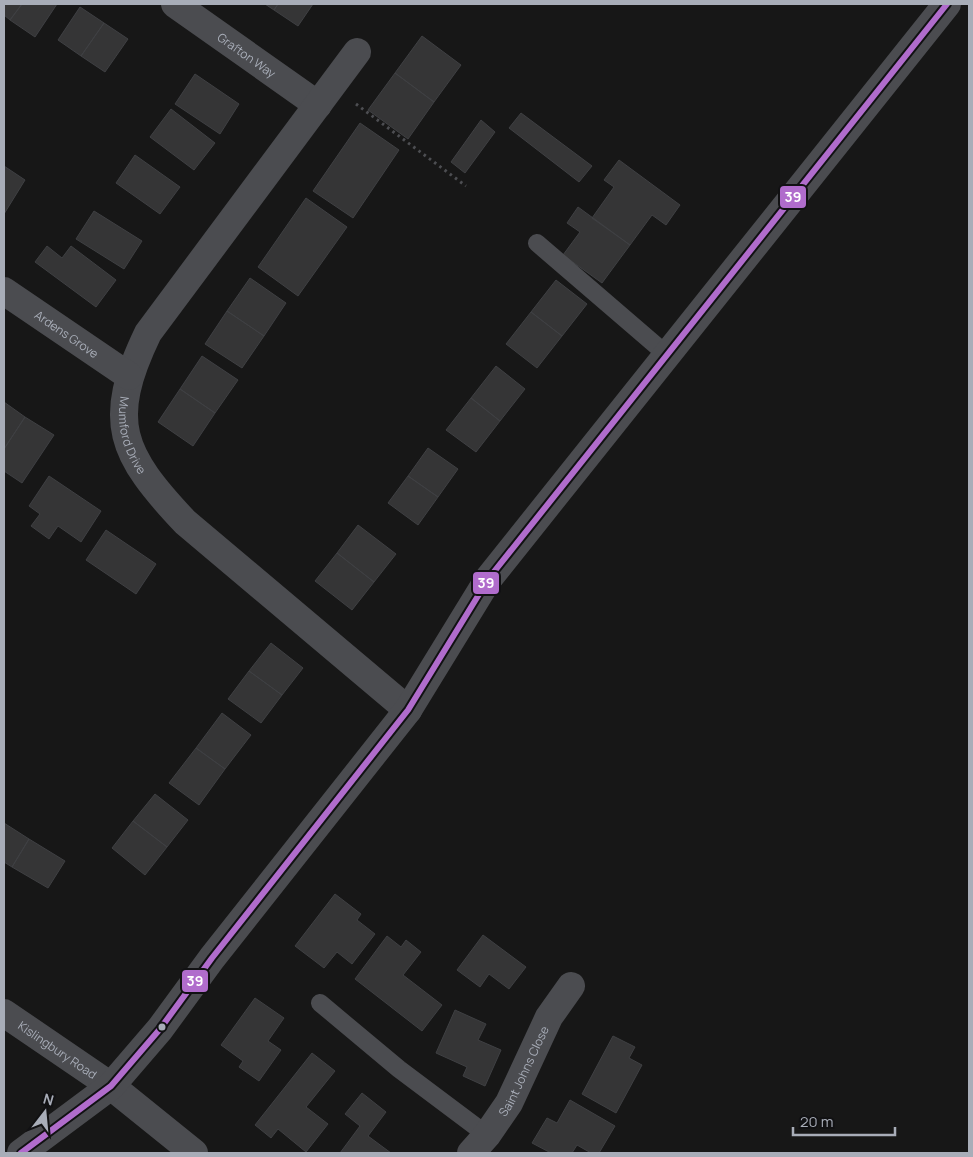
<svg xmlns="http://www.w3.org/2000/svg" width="973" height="1157" font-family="Manrope,sans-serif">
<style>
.building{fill:#353536;stroke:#3f4043}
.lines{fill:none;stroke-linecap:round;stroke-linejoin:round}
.path{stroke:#4d4e52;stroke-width:3;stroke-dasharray:2.5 4;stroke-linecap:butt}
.service{stroke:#4b4c50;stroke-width:18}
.minor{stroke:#4b4c50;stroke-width:28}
.tertiary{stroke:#4b4c50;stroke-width:28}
.bus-1-casing{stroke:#111113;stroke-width:10}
.bus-1{stroke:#b06ccc;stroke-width:6}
.bus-dot{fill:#a8adb8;stroke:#111113;stroke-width:2}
.labels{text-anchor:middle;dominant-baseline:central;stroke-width:5;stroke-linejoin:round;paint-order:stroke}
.street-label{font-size:12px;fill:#a8adb8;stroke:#111113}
.line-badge{stroke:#111113;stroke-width:2}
.badge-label{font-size:14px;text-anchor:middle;font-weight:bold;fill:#fff}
</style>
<rect width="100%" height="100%" fill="#171717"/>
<path class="building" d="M 4,4 L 22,4 L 10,20 L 4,15 Z
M 22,4 L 57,4 L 35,37 L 10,20 Z
M 265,4 L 278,4 L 274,10 Z
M 278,4 L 313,4 L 298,26 L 274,10 Z
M 80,7 L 104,23 L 81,56 L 58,40 Z
M 104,23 L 128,39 L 105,72 L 81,56 Z
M 422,36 L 461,65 L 434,102 L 395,73 Z
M 395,73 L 434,102 L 408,139 L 368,110 Z
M 195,74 L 239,104 L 220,134 L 175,104 Z
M 171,109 L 215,143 L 194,170 L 150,137 Z
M 521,113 L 592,166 L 579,182 L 509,128 Z
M 481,120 L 495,132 L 465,173 L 451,162 Z
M 360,123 L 399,150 L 353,218 L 313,191 Z
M 135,155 L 180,187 L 160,214 L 116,183 Z
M 619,160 L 680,205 L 666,225 L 652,215 L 630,245 L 592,218 L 614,187 L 604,180 Z
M 4,166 L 25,180 L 4,214 Z
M 306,198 L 347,227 L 298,296 L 258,267 Z
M 578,207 L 630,245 L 602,283 L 563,255 L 580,232 L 567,223 Z
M 94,211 L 142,241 L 124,269 L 76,239 Z
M 47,246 L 62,258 L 71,246 L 116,280 L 96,307 L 35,262 Z
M 250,278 L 286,303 L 264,336 L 227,311 Z
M 556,280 L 587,304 L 562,336 L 531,312 Z
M 227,311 L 264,336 L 242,368 L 205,344 Z
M 531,312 L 562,336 L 537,368 L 506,344 Z
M 202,356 L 238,380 L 215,413 L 180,389 Z
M 496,366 L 525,389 L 500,421 L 471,398 Z
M 180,389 L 215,413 L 193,446 L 158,422 Z
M 471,398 L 500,421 L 476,452 L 446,430 Z
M 4,402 L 25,417 L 4,449 Z
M 25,417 L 54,435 L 22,483 L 4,471 L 4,449 Z
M 428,448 L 458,469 L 438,497 L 408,476 Z
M 49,476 L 101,511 L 81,542 L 58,526 L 49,539 L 31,526 L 40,514 L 29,506 Z
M 408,476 L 438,497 L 418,525 L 388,503 Z
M 358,525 L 396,554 L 374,582 L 337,553 Z
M 106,530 L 156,564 L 136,594 L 86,560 Z
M 337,553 L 374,582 L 352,610 L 315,581 Z
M 271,643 L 303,668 L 282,695 L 249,671 Z
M 249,671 L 282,695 L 261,723 L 228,699 Z
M 222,713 L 251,735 L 225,769 L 196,748 Z
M 196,748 L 225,769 L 199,805 L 169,783 Z
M 155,794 L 188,820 L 167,847 L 133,821 Z
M 133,821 L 167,847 L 145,875 L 112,848 Z
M 4,823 L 29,839 L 12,867 L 4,862 Z
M 29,839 L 65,861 L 48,888 L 12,867 Z
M 335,894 L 361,914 L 357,920 L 375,934 L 352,964 L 337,952 L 324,968 L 295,946 Z
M 483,935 L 526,967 L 509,989 L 489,974 L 480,987 L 457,970 Z
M 387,936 L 401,947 L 406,940 L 421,952 L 403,975 L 442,1005 L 422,1031 L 355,979 Z
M 255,998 L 284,1018 L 268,1041 L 281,1050 L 259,1081 L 239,1067 L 243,1061 L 221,1045 Z
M 455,1010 L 486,1024 L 478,1040 L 501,1050 L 485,1086 L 463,1076 L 467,1067 L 436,1053 Z
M 613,1036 L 635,1047 L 629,1058 L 642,1065 L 616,1113 L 582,1094 Z
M 312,1053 L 335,1071 L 306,1107 L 328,1124 L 306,1152 L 278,1129 L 271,1138 L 255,1125 Z
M 362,1093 L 386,1112 L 368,1136 L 391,1153 L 340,1153 L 360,1126 L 345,1114 Z
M 570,1100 L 615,1126 L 599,1153 L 591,1153 L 577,1145 L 572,1153 L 551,1153 L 532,1143 L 547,1118 L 557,1123 Z"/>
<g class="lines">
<path class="path" d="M 356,104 L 466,186"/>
<path class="service" d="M 537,243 L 666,354
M 320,1003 L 399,1069 L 487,1135"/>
<g class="minor">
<path id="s1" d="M 175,4 L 318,105"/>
<path id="s2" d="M 357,52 L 148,333 C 105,422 121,454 185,522 L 408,710"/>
<path id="s3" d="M 4,291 L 129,376"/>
<path d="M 111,1086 L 194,1153"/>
<path id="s4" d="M 471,1153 L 487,1135 L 509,1103 L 549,1017 L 571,986"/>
</g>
<g class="tertiary">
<path id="s5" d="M 4,1013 L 111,1086"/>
<path d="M 21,1153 L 111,1086 L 160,1029 L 212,958 L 408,710 L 489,578 L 947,4"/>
</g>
<defs>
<path id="bus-1" d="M 21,1153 L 111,1086 L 160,1029 L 212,958 L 408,710 L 489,578 L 947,4"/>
</defs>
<use href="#bus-1" class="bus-1-casing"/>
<use href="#bus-1" class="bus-1"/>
</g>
<circle class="bus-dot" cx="162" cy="1027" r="4.5"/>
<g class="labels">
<g class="street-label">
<text stroke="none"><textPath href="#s1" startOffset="88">Grafton Way</textPath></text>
<text stroke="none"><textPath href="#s3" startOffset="76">Ardens Grove</textPath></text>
<text stroke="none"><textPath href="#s2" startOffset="458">Mumford Drive</textPath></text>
<text stroke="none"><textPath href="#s5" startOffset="65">Kislingbury Road</textPath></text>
<text stroke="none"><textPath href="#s4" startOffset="98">Saint Johns Close</textPath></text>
</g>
</g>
<g class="line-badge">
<rect x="779" y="185" width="28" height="24" rx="5" fill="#b06ccc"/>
<rect x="472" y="571" width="28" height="24" rx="5" fill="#b06ccc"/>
<rect x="181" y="969" width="28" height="24" rx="5" fill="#b06ccc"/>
</g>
<g class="badge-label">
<text x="793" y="202">39</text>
<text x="486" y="588">39</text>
<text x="195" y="986">39</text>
</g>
<rect width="973" height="1157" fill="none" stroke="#a8adb8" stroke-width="10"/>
<g transform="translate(45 1112) rotate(16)" stroke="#111113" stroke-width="4" paint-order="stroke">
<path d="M0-4L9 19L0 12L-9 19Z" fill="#a8adb8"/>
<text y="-8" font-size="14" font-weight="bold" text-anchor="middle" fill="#a8adb8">N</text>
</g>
<path d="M793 1127v8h102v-8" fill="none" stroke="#a8adb8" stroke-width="2.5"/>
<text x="800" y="1127" font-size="15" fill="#a8adb8" stroke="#111113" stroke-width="4" paint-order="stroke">20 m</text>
</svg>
